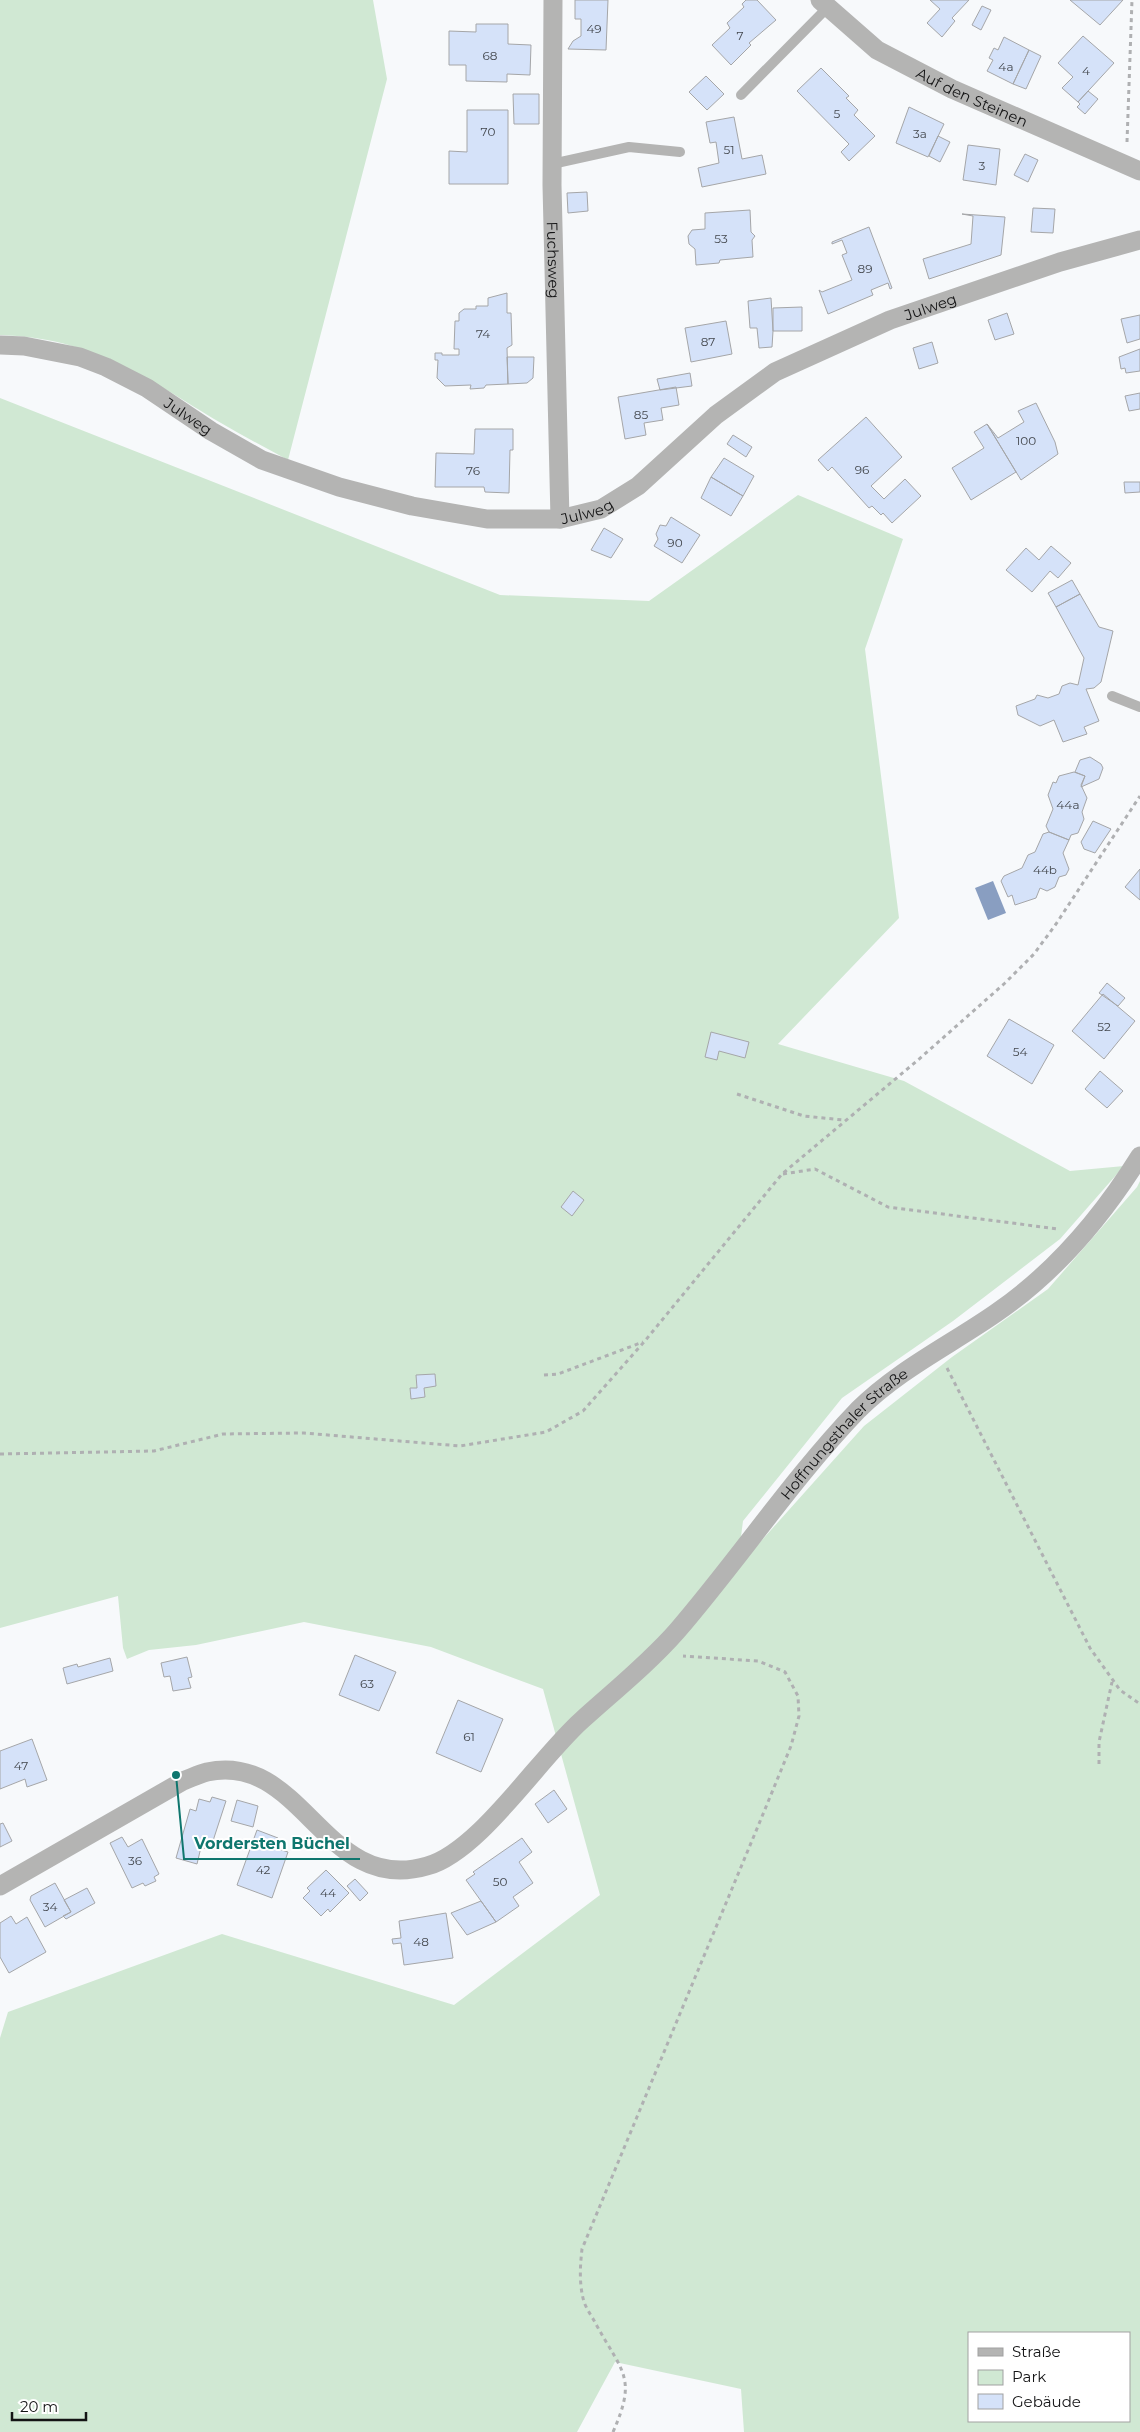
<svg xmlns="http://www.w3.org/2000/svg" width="1140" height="2432" font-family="Montserrat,sans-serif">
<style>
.green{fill:#d0e8d3;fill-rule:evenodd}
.water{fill:#899ec1}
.building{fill:#d5e2f9;stroke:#a5a6a8}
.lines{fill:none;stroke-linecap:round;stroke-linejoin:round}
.path{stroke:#afb0b2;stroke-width:3;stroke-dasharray:4 4;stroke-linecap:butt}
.service{stroke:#b4b4b3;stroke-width:10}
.minor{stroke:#b4b4b3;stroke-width:19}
.labels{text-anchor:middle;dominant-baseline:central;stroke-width:4;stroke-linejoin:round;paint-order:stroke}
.number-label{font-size:12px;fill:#44484e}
.street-label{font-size:15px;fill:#141415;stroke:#fff}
.leader{fill:none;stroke:#0f766e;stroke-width:2}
.callout-dot{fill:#0f766e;stroke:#fff;stroke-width:2}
.callout-label{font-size:16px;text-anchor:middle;font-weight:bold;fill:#0f766e;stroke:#fff;stroke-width:4;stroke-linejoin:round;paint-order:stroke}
</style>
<rect width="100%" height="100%" fill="#f7f9fb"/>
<path class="green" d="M 0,0 L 373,0 L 387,79 L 288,460 C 266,448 243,436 221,423 C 144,377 94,338 0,335 Z
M 0,398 L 500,595 L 649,601 L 798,495 L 903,539 L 865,649 L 899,918 L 778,1044 L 904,1081 L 1070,1171 L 1124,1166 L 1060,1239 L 953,1321 L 842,1398 L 743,1521 L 737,1568 L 864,1426 L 952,1357 L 1048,1289 L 1137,1187 L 1140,1181 L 1140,2432 L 744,2432 L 741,2389 L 615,2362 L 577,2432 L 0,2432 L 0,2038 L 8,2012 L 222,1934 L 454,2005 L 600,1895 L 543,1689 L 431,1647 L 304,1622 L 196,1645 L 149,1650 L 127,1659 L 123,1648 L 118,1596 L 0,1628 ZM 969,2333 L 1129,2333 L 1129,2421 L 969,2421 Z"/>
<path class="water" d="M 993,881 L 1006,913 L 988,920 L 975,888 Z"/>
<path class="building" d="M 575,0 L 608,0 L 606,50 L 568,49 L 573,41 L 581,36 L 581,19 L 575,19 Z
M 746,0 L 757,0 L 776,20 L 749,43 L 751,45 L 731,65 L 712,45 L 730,28 L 727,23 L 744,7 L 742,4 Z
M 930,0 L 969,0 L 952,18 L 955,21 L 942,37 L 927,23 L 940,9 Z
M 1070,0 L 1123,0 L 1100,25 Z
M 982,6 L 991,10 L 981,30 L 972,25 Z
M 476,24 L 508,24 L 508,44 L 531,45 L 530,75 L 507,74 L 507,82 L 466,81 L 466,65 L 449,65 L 449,31 L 476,32 Z
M 1083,36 L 1114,63 L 1078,102 L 1062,88 L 1073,77 L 1058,63 Z
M 1004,37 L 1029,50 L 1013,84 L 987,71 L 993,60 L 989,58 L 994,48 L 998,50 Z
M 1029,50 L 1041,56 L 1026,89 L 1013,84 Z
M 821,68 L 849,96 L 846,98 L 858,110 L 854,115 L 875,136 L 849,161 L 841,152 L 849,144 L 797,91 Z
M 706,76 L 724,94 L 707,110 L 689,92 Z
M 1088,91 L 1098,99 L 1085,114 L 1077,107 L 1080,104 L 1078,102 Z
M 513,94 L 539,94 L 539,124 L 514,124 Z
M 909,107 L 944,124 L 928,157 L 896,143 Z
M 467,110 L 508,110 L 508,184 L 449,184 L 449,151 L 467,152 Z
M 734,117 L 742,159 L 762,155 L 766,174 L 702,187 L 698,168 L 719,163 L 716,142 L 710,143 L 706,122 Z
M 938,136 L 950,142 L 940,162 L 929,156 Z
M 968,145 L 1000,149 L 996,185 L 963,180 Z
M 1025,154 L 1038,160 L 1028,182 L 1014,175 Z
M 587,192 L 588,211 L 568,213 L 567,193 Z
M 1033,208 L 1055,209 L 1053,233 L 1031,232 Z
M 750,210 L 751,232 L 755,236 L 752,240 L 753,257 L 720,260 L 719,263 L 696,265 L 695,249 L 689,244 L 688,236 L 692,230 L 705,229 L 705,213 Z
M 962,214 L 1005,217 L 1001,255 L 929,279 L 923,259 L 971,244 L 973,216 Z
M 869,227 L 892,288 L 890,289 L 888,283 L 871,290 L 873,295 L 828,314 L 819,290 L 822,292 L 852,280 L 842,255 L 847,253 L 842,240 L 832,244 L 832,242 Z
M 507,293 L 507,313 L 511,313 L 512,345 L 507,348 L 508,384 L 486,385 L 484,388 L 470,389 L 471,385 L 445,386 L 437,378 L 438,360 L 435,360 L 435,353 L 442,353 L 442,355 L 459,355 L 459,349 L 454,349 L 455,321 L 459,321 L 459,313 L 464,309 L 476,309 L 476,306 L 488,306 L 488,298 Z
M 771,298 L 773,331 L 772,347 L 759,348 L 757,328 L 750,328 L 748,301 Z
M 802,307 L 802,331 L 773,331 L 773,308 Z
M 1007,313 L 1014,334 L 995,340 L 988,320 Z
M 1140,315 L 1140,339 L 1127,343 L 1121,319 Z
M 726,321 L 732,354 L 691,362 L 685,328 Z
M 932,342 L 938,363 L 919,369 L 913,348 Z
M 1140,349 L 1140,371 L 1126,373 L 1125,368 L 1121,369 L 1119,357 Z
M 507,357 L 534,357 L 533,378 L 527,383 L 508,384 Z
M 690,373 L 692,386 L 660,390 L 657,379 Z
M 676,387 L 679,405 L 661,408 L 663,420 L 644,423 L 646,435 L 625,439 L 618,397 Z
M 1140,393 L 1140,409 L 1129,411 L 1125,396 Z
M 1036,403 L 1055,442 L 1058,454 L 1021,480 L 987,424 L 998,438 L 1024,422 L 1018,411 Z
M 866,417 L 902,457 L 871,486 L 884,499 L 905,479 L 921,496 L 892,523 L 883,513 L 881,515 L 872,506 L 869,508 L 832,467 L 828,471 L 818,460 Z
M 987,424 L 1016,472 L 971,500 L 952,468 L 984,448 L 974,432 Z
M 475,429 L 513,429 L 513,450 L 510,450 L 509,493 L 485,492 L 484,487 L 435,487 L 436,453 L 474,454 Z
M 733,435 L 752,447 L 746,457 L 727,444 Z
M 724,458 L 754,476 L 743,496 L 711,477 Z
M 711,477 L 743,496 L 731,516 L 701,498 Z
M 1124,482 L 1140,482 L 1140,492 L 1125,493 Z
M 671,517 L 700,535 L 682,563 L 654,546 L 658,539 L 656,534 L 660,525 L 666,526 Z
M 604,528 L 623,539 L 611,558 L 591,550 Z
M 1051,546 L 1071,563 L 1058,578 L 1050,571 L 1032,592 L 1006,570 L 1026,548 L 1039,560 Z
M 1072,580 L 1080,594 L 1056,607 L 1048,593 Z
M 1080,594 L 1099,627 L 1113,631 L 1101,682 L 1094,688 L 1086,689 L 1099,721 L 1084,727 L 1087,734 L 1063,742 L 1054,720 L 1040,726 L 1018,715 L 1016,706 L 1035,699 L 1037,695 L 1048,698 L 1059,694 L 1062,686 L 1070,683 L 1078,685 L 1084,658 L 1056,607 Z
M 1090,757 L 1101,764 L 1103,768 L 1099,779 L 1081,787 L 1085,776 L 1075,772 L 1080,760 Z
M 1074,772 L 1085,776 L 1081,785 L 1087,798 L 1082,812 L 1084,819 L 1078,833 L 1071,835 L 1069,840 L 1049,832 L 1046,826 L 1053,809 L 1048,795 L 1053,782 L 1056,783 L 1059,776 Z
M 1093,821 L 1111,829 L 1095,853 L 1084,849 L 1081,842 Z
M 1049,832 L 1069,840 L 1063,853 L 1069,869 L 1066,875 L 1059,877 L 1055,887 L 1047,891 L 1040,888 L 1036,898 L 1015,905 L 1012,895 L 1008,897 L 1001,881 L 1004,876 L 1022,868 L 1028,855 L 1035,852 L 1043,834 Z
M 1140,869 L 1140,900 L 1125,887 Z
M 1107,983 L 1125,998 L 1118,1006 L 1099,993 Z
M 1103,994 L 1135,1021 L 1104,1059 L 1072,1031 Z
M 1009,1019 L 1054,1045 L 1032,1084 L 987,1056 Z
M 711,1032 L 749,1042 L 745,1058 L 719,1051 L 717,1060 L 705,1057 Z
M 1100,1071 L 1123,1091 L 1107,1108 L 1085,1089 Z
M 573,1191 L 584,1200 L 572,1216 L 561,1207 Z
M 435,1374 L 436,1386 L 424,1388 L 425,1397 L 411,1399 L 410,1388 L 417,1388 L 416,1375 Z
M 355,1655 L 396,1672 L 379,1711 L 339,1695 Z
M 187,1657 L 192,1677 L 188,1678 L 191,1688 L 173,1691 L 170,1676 L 164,1677 L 161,1663 Z
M 110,1658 L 113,1671 L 67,1684 L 63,1668 L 77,1664 L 78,1667 Z
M 458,1700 L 503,1719 L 481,1772 L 436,1753 Z
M 32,1739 L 47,1780 L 27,1787 L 25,1779 L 0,1789 L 0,1751 Z
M 554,1790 L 567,1809 L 548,1823 L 535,1804 Z
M 212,1797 L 226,1801 L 210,1850 L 201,1847 L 197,1864 L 176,1858 L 190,1809 L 196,1811 L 199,1799 L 210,1802 Z
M 237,1800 L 258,1806 L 253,1827 L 231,1821 Z
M 3,1823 L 12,1841 L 0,1847 L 0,1824 Z
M 257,1830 L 278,1838 L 275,1848 L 288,1852 L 272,1898 L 237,1885 Z
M 122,1837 L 128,1847 L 142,1839 L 159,1874 L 154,1877 L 156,1881 L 145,1886 L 143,1883 L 132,1888 L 110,1843 Z
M 522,1838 L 532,1852 L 519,1862 L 533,1883 L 513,1897 L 519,1906 L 496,1922 L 466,1880 L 475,1874 L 473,1872 Z
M 326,1870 L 349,1893 L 330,1912 L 328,1909 L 321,1916 L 303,1898 L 310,1891 L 307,1888 Z
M 355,1879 L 368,1893 L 360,1901 L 347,1886 Z
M 55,1883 L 71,1912 L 45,1927 L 30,1900 L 31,1896 Z
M 87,1888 L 95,1903 L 66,1919 L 63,1916 L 71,1912 L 64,1900 Z
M 481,1901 L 496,1922 L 467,1935 L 451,1913 Z
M 446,1913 L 453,1958 L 404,1965 L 401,1943 L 393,1944 L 392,1939 L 401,1938 L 399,1921 Z
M 11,1916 L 16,1924 L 27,1917 L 46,1952 L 9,1973 L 0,1957 L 0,1923 Z"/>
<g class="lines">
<path class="path" d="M 1127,142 L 1132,0
M 737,1094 L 804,1116 L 843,1120
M 783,1174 L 815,1169 L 888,1207 L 1058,1229
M 947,1368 L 1090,1648 L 1120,1690 L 1140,1704
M 544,1375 L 558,1374 L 643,1342
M 0,1454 L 154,1451 L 223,1434 L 304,1433 L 460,1446 L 546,1432 L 583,1411 L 644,1342 L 782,1174 L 918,1060 L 1005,983 L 1034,954 L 1056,924 L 1140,796
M 1099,1764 L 1099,1742 L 1112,1682
M 613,2432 C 637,2378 623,2373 597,2326 C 593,2318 587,2310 584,2302 C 579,2284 580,2267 582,2249 L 761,1819 L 791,1746 L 799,1716 L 798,1696 L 785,1672 L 758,1661 L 683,1656"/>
<path class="service" d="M 741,95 L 828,7
M 552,164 L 629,147 L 680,152
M 1112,696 L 1140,707"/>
<g class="minor">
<path id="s1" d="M 553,0 L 552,185 L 560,519"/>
<path id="s2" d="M 820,0 L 877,50 L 952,89 L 1140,171"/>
<path id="s3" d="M 0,345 L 24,346 L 80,357 L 106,367 L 147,388 L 211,431 L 262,460 L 339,487 L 412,506 L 487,519 L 560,519 L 601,509 L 638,486 L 716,415 L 775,372 L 890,320 L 1060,262 L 1140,240"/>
<path id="s4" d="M 0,1886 L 183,1781 C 191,1778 199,1774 207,1772 C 303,1751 324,1896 427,1866 C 479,1852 539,1758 582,1720 C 614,1691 648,1664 677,1631 C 739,1559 792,1479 858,1410 C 898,1370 950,1345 996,1313 C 1056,1272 1102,1217 1140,1156"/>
</g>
</g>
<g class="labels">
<g class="number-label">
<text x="594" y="28">49</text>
<text x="740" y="35">7</text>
<text x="490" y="55">68</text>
<text x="1006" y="66">4a</text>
<text x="1086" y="70">4</text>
<text x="837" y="113">5</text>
<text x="488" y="131">70</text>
<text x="920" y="133">3a</text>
<text x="729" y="149">51</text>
<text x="982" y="165">3</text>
<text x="721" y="238">53</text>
<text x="865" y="268">89</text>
<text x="483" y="333">74</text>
<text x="708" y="341">87</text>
<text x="641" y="414">85</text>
<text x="1026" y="440">100</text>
<text x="862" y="469">96</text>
<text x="473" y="470">76</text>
<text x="675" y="542">90</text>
<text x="1068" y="804">44a</text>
<text x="1045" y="869">44b</text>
<text x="1104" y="1026">52</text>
<text x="1020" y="1051">54</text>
<text x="367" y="1683">63</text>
<text x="469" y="1736">61</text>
<text x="21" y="1765">47</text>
<text x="135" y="1860">36</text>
<text x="263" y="1869">42</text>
<text x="500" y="1881">50</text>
<text x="328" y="1892">44</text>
<text x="50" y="1906">34</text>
<text x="421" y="1941">48</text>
</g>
<g class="street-label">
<text stroke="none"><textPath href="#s2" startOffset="182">Auf den Steinen</textPath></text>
<text stroke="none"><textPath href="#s1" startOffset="260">Fuchsweg</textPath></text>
<text stroke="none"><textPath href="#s3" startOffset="1030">Julweg</textPath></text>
<text stroke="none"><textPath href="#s3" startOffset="205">Julweg</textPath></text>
<text stroke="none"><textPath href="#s3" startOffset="625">Julweg</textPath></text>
<text stroke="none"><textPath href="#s4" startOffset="1094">Hoffnungsthaler Straße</textPath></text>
</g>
</g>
<path class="leader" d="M176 1775L184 1859H360"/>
<circle class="callout-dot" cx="176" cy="1775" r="5"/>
<g class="callout-label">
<text x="272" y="1849">Vordersten Büchel</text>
</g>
<rect x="968" y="2332" width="162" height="90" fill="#ffffff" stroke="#a1a1a1"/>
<rect x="978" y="2348" width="25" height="8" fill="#b4b4b3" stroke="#a1a1a1"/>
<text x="1012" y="2357" font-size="15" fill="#141415">Straße</text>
<rect x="978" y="2370" width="25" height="15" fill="#d0e8d3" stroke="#a1a1a1"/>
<text x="1012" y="2382" font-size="15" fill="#141415">Park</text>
<rect x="978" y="2394" width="25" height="15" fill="#d5e2f9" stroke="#a1a1a1"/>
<text x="1012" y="2407" font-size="15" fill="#141415">Gebäude</text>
<path d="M12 2412v8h74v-8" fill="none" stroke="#141415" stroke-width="2.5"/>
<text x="20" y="2412" font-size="15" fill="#141415" stroke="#ffffff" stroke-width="4" paint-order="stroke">20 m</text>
</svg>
